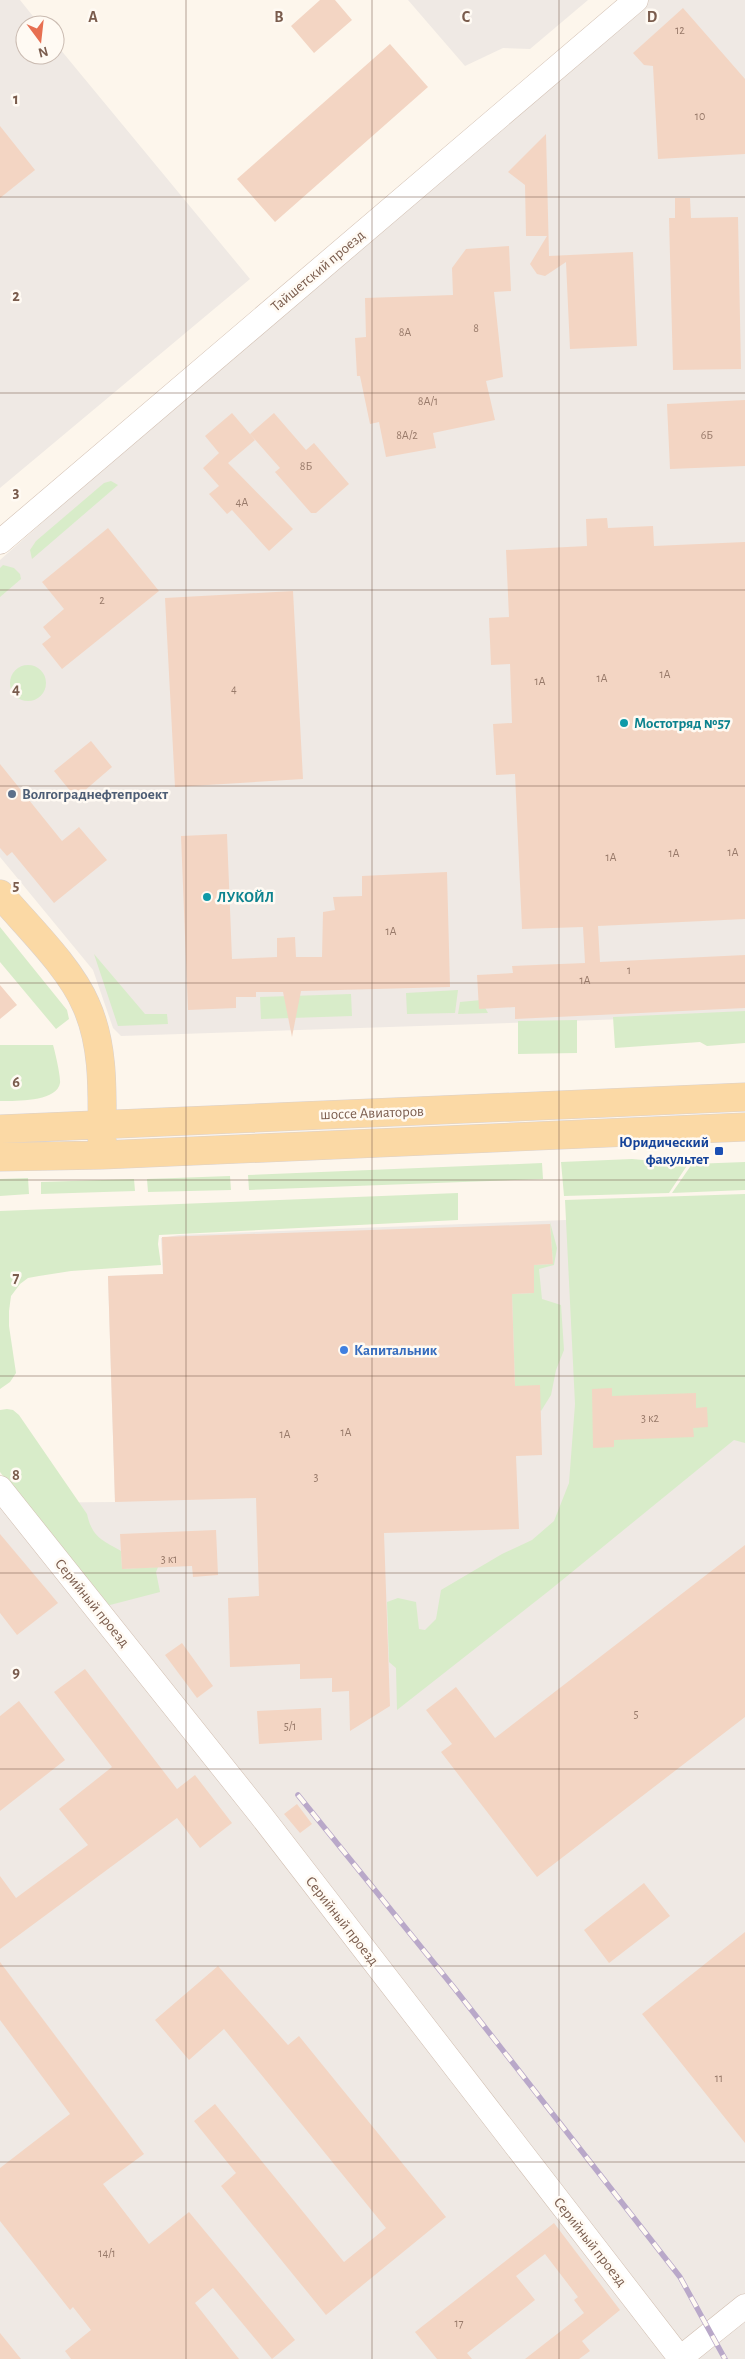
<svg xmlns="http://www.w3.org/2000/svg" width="745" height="2359" font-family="'Alegreya Sans',sans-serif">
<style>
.industrial{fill:#efe9e4}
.green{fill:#d8ecc9}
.building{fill:#f3d5c3}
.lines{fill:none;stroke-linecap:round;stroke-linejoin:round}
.minor-casing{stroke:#d1beb0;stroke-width:25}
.major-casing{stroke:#dad1cd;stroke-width:29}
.minor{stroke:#fff;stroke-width:24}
.major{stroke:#fbd9a5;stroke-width:28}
.rail-casing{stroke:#b9a8c9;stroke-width:5.5}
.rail{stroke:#fffaf3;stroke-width:4;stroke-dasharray:11;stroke-linecap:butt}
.grid{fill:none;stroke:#7a5c4d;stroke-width:1;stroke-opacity:0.55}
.culture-dot{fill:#0f9aa8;stroke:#fffaf3;stroke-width:2}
.service-dot{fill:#5c6f8a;stroke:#fffaf3;stroke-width:2}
.transit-dot{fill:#1a4fb4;stroke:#fffaf3;stroke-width:2}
.shop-dot{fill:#3f7fe0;stroke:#fffaf3;stroke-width:2}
.labels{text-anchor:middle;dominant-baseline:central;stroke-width:5;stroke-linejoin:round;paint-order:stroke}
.number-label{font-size:12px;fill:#987a6a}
.street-label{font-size:15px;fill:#7a5c4d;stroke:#fffaf3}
.culture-label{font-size:15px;font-weight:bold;fill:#0d838f;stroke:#fffaf3;text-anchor:start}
.service-label{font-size:15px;font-weight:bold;fill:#4e5e75;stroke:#fffaf3;text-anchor:start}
.transit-label{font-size:15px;font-weight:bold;fill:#164399;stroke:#fffaf3;text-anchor:end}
.shop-label{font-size:15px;font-weight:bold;fill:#366cbe;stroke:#fffaf3;text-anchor:start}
.grid-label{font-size:16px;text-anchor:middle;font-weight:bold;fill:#7a5c4d;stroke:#fffaf3;stroke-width:5;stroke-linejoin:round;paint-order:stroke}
</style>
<rect width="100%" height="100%" fill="#fdf6ec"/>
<path class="industrial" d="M 0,0 L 20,0 L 40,25 L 25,25 L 25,55 L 55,55 L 55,43 L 250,279 L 0,488 Z
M 408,0 L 588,0 L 530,49 L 503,48 L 465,66 Z
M 636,0 L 745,0 L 745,1015 L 121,1036 L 113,1028 L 93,970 L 0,857 L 0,560 L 520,98 Z
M 745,1213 L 745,2359 L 0,2359 L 0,1503 L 115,1502 L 108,1276 L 163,1274 L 161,1238 L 179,1235 Z"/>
<path class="green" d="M 111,481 L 118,485 L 32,559 L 30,550 L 36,541 L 104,483 Z
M 3,565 L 14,568 L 20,574 L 21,579 L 0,597 L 0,568 Z
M10 683a18 18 0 1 1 36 0a18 18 0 1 1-36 0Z
M 0,927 L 67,1010 L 69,1019 L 56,1029 L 0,962 Z
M 94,954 L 145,1014 L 167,1014 L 168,1024 L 118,1026 Z
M 458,990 L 455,1013 L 407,1014 L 406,993 Z
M 351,994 L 352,1016 L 261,1019 L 260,997 Z
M 481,1000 L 488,1013 L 458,1014 L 460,1002 Z
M 745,1011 L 745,1043 L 707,1046 L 700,1042 L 615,1048 L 613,1017 Z
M 577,1020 L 577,1053 L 518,1054 L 518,1021 Z
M 0,1045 L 53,1045 C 55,1051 61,1078 60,1083 C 57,1102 15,1101 0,1101 Z
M 632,1159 L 688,1164 L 669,1193 L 564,1196 L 561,1162 Z
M 745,1162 L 745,1190 L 672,1193 L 692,1164 Z
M 542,1163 L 543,1179 L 249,1190 L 248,1175 Z
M 230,1176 L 231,1190 L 148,1192 L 147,1179 Z
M 28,1178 L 29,1194 L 0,1196 L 0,1179 Z
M 134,1179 L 135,1191 L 41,1194 L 41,1182 Z
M 458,1193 L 458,1220 L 159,1235 L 158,1244 L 161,1265 L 71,1271 L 39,1276 L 28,1278 L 20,1284 L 11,1296 L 9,1311 L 9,1326 L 16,1373 L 10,1382 L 0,1389 L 0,1211 Z
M 745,1194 L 745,1443 L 734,1440 L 550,1590 L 397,1710 L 396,1668 L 389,1662 L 387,1602 L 398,1598 L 416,1602 L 419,1629 L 425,1630 L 436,1619 L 441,1590 L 502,1554 L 532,1540 L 554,1521 L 569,1483 L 575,1404 L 565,1200 Z
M 550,1222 L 557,1248 L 554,1265 L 539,1269 L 542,1299 L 561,1305 L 564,1350 L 556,1370 L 551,1395 L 541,1411 L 515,1386 L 512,1294 L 534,1293 L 534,1265 L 553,1264 Z
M 7,1409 L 13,1410 L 19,1415 L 87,1514 C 92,1537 102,1540 121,1551 L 122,1569 L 158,1567 L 156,1572 L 160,1592 L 110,1605 L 99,1602 L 0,1472 L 0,1410 Z"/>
<path class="building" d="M 320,0 L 335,0 L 352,20 L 314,53 L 291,26 Z
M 683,8 L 745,79 L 745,154 L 658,159 L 653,66 L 644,65 L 633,53 Z
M 390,44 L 428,87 L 275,222 L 237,179 Z
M 0,126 L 35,170 L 0,198 Z
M 546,134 L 549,256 L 633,252 L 637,346 L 570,349 L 566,262 L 545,276 L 537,274 L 530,264 L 547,236 L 526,236 L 525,185 L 508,172 Z
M 675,198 L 690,198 L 691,218 L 738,217 L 741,369 L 673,370 L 669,218 L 675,218 Z
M 509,246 L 511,291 L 494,292 L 503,377 L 486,381 L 495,420 L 433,433 L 436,448 L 386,457 L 379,422 L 370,424 L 360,376 L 357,376 L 355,338 L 366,337 L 365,298 L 453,295 L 452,268 L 466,249 Z
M 745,400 L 745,466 L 670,469 L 667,404 Z
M 232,413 L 255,440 L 228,463 L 293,529 L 269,551 L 232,510 L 227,514 L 209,494 L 219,486 L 203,468 L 219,453 L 205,436 Z
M 274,413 L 306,450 L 314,443 L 349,484 L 316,513 L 311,513 L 275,472 L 280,468 L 250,434 Z
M 607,518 L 608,528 L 653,526 L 654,546 L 745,542 L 745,919 L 598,926 L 600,962 L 745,955 L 745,1008 L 515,1019 L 515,1007 L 479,1009 L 477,975 L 513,973 L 512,966 L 585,963 L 583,927 L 522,929 L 515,774 L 496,775 L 493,724 L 512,723 L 510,664 L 491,665 L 489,618 L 509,617 L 506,550 L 587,546 L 586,519 Z
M 108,528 L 159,591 L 62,669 L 42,644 L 51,637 L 43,627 L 64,609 L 42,582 Z
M 293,591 L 303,779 L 175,787 L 165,598 Z
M 91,741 L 112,767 L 76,798 L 54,771 Z
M 0,764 L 62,841 L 79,827 L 107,860 L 54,903 L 12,852 L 7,856 L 0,848 Z
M 227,834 L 232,959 L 277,957 L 277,938 L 295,937 L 296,957 L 322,957 L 323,912 L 335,910 L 333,897 L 362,896 L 362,876 L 447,872 L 450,987 L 301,991 L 292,1037 L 283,992 L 256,992 L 256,997 L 236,997 L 236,1008 L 188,1010 L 181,836 Z
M 0,985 L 17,1005 L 0,1019 Z
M 550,1224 L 553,1264 L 534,1265 L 534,1293 L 512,1294 L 515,1386 L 540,1385 L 542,1455 L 516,1456 L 519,1529 L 384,1533 L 390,1706 L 350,1731 L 349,1691 L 332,1692 L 332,1678 L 300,1679 L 300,1664 L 230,1667 L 228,1598 L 259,1596 L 256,1498 L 115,1502 L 108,1276 L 163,1274 L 162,1237 Z
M 612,1388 L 612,1396 L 696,1393 L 696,1408 L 707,1407 L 708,1427 L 693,1428 L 694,1437 L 614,1440 L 614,1447 L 593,1448 L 592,1389 Z
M 216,1530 L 218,1575 L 193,1577 L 192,1566 L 122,1569 L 120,1534 Z
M 0,1534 L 58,1603 L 17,1635 L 0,1613 Z
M 745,1545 L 745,1717 L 537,1877 L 441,1752 L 452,1744 L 426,1710 L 456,1687 L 495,1738 Z
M 182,1643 L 213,1686 L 197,1698 L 165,1655 Z
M 85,1669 L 177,1789 L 195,1775 L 232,1823 L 200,1848 L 177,1818 L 0,1949 L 0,1876 L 16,1898 L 88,1845 L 59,1809 L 112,1767 L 54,1692 Z
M 19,1701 L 65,1760 L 0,1811 L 0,1716 Z
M 321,1708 L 322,1740 L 259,1744 L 257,1711 Z
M 297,1804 L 312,1824 L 300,1833 L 284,1814 Z
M 644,1883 L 670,1916 L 609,1963 L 584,1930 Z
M 745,1932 L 745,2143 L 642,2014 Z
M 0,1962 L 144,2154 L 103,2184 L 149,2244 L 189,2212 L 295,2340 L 272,2359 L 213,2288 L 195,2303 L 239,2359 L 71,2359 L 65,2351 L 91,2330 L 73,2307 L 70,2310 L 0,2221 L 0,2168 L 70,2114 L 0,2020 Z
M 218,1966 L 288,2045 L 299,2036 L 446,2217 L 326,2315 L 221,2186 L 236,2173 L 194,2121 L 215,2104 L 344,2262 L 386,2228 L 224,2029 L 189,2060 L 155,2020 Z
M 554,2223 L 620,2310 L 582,2341 L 590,2351 L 579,2359 L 525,2359 L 584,2313 L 574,2300 L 578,2297 L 545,2254 L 516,2276 L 535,2300 L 467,2353 L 472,2359 L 437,2359 L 415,2332 Z
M 0,2333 L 21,2359 L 0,2359 Z"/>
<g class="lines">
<defs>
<path id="minor" d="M 0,542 L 636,0
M 0,1488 L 260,1814 L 680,2358
M 679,2359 L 745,2306"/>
<path id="major" d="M 0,894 C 27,926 70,967 86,1005 C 105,1047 102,1097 102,1141
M 0,1129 L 745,1097
M 0,1157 L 102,1155 L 745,1127"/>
</defs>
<use href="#minor" class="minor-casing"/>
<use href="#major" class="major-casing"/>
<use href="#minor" class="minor"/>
<use href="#major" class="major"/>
<defs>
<path id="rail" d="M 298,1795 L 455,1989 L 680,2277 L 725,2359"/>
</defs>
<use href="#rail" class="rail-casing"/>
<use href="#rail" class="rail"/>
</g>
<path class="grid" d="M 186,0 L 186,2359M 372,0 L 372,2359M 559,0 L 559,2359M 0,197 L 745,197M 0,393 L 745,393M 0,590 L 745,590M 0,786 L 745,786M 0,983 L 745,983M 0,1180 L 745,1180M 0,1376 L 745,1376M 0,1573 L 745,1573M 0,1769 L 745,1769M 0,1966 L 745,1966M 0,2162 L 745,2162"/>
<g class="culture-dot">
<circle cx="624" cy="723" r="5"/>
<circle cx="207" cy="897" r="5"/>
</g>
<circle class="service-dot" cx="12" cy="794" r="5"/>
<rect class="transit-dot" x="714" y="1146" width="10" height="10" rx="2.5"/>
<circle class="shop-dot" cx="344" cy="1350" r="5"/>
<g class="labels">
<g class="number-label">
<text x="680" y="30">12</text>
<text x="700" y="116">10</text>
<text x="476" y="328">8</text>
<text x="405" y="332">8А</text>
<text x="428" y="401">8А/1</text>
<text x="407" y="435">8А/2</text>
<text x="707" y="435">6Б</text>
<text x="306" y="466">8Б</text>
<text x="242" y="502">4А</text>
<text x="102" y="600">2</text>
<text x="665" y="674">1А</text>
<text x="602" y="678">1А</text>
<text x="540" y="681">1А</text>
<text x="234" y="689">4</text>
<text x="733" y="852">1А</text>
<text x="674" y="853">1А</text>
<text x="611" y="857">1А</text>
<text x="391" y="931">1А</text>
<text x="629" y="970">1</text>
<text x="585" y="980">1А</text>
<text x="650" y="1418">3 к2</text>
<text x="346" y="1432">1А</text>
<text x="285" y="1434">1А</text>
<text x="316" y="1477">3</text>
<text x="169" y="1559">3 к1</text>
<text x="636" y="1714">5</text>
<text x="290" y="1726">5/1</text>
<text x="719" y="2078">11</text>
<text x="107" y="2253">14/1</text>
<text x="459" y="2323">17</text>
</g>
<g class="street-label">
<text transform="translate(318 271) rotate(-40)">Тайшетский проезд</text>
<text transform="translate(372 1113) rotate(-2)">шоссе Авиаторов</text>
<text transform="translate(92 1603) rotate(51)">Серийный проезд</text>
<text transform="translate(342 1921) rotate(52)">Серийный проезд</text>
<text transform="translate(590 2242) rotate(52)">Серийный проезд</text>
</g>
<g class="culture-label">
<text x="634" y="723">Мостотряд №57</text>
<text x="217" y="897">ЛУКОЙЛ</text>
</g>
<g class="service-label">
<text x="22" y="794">Волгограднефтепроект</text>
</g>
<g class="transit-label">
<text x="709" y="1142">Юридический<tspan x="709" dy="17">факультет</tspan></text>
</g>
<g class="shop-label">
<text x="354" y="1350">Капитальник</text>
</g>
</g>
<g class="grid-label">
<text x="93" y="22">A</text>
<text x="279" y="22">B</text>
<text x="466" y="22">C</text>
<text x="652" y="22">D</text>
<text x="16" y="104">1</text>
<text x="16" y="301">2</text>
<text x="16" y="497">3</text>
<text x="16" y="694">4</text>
<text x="16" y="890">5</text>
<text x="16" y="1087">6</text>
<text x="16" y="1283">7</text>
<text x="16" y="1480">8</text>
<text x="16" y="1677">9</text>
</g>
<g transform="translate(40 40) rotate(165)"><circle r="24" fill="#fffaf3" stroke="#cabbb1"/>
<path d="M0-4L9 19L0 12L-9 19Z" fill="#e76f51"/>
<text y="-8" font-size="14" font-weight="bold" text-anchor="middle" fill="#7a5c4d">N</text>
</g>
</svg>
